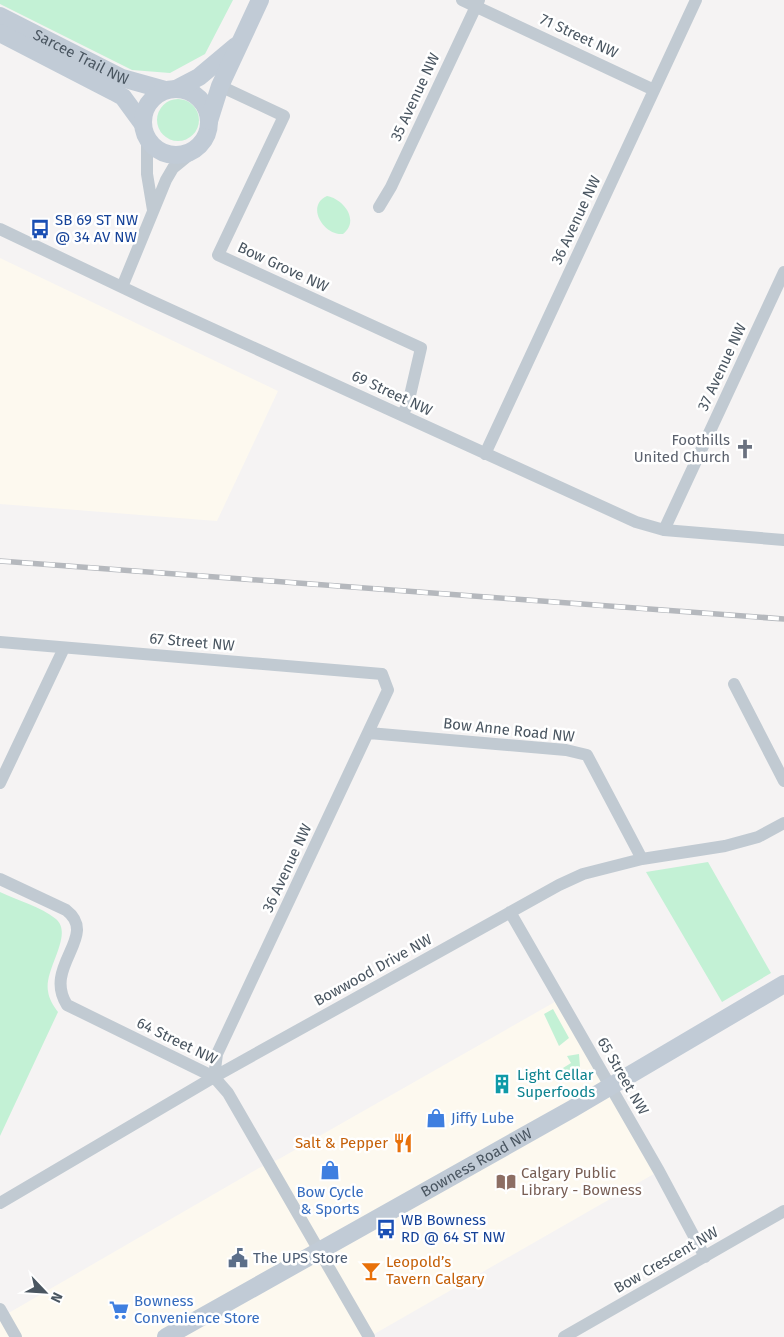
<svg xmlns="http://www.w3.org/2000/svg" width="784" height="1337" font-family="'Fira Sans',sans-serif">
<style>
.commercial{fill:#fdf9ef}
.green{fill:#c3f1d5}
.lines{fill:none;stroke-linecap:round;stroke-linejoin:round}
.street{stroke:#c1cad2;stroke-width:12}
.secondary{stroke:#c1cbd6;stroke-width:18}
.rail-casing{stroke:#b5b8bd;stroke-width:5.5}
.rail{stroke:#fff;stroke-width:4;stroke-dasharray:11;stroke-linecap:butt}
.labels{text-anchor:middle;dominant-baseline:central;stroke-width:5;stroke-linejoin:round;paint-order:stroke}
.street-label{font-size:15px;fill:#4a5661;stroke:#fff}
.transit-label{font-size:15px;fill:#164399;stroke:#fff;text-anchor:start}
.worship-label{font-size:15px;fill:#5b616d;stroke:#fff;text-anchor:end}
.culture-label{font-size:15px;fill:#0d838f;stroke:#fff;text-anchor:start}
.shop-label{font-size:15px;fill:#366cbe;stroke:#fff;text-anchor:start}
.food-label{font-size:15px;fill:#c56008;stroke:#fff;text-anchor:end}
.education-label{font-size:15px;fill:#785e54;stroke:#fff;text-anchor:start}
.service-label{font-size:15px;fill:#4e5e75;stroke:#fff;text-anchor:start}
</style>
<rect width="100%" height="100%" fill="#f5f3f3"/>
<path class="commercial" d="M 0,258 L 278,391 L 217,521 L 0,504 Z
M 560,999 L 659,1171 L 369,1337 L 0,1337 L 0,1318 L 259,1168 L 279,1159 Z"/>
<path class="green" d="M 0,0 L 233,0 L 205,54 L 170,73 L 132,70 L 0,4 Z
M157 120a21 21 0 1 1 42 0a21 21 0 1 1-42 0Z
M 327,196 C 344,199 360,221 343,234 C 324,236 305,206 327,196 Z
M 708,862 L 771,973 L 722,1002 L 646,872 Z
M 0,892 C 17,900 41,907 56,919 C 74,935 44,969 48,991 C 49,999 53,1005 58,1012 L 0,1136 Z
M 553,1009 L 569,1038 L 559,1046 L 544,1014 Z
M 579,1054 L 580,1067 L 558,1079 L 555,1073 L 571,1063 L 567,1056 Z"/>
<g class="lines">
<path class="street" d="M 462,0 L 654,90
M 220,86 L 284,116 L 218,255 L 421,348 L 408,404 L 402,415
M 144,133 L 147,143 L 147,174 L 153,210
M 379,207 L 391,187 L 479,0
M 0,229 L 149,300 L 636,522 L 664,530 L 784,540
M 122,287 L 166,180 L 173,168 L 195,150
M 485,454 L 696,0
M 664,530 L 784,272
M 0,642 L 382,674 L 388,690 L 217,1054 L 214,1077
M 734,684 L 784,781
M 369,733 L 566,750 L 587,755 L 642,859
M 0,783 L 64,648
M 0,879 L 66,910 C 100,936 42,966 67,1005 L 214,1077 L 228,1093 L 369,1337
M 510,912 L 659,1171 L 705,1257
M 0,1203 L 214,1077 L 559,885 L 583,874 L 642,859 L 725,846 L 758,837 L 784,823
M 0,1309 L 16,1337
M 564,1337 L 784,1211"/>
<g class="secondary">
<path id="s1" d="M 0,16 L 122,78 L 165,90"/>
<path d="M 0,33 L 114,92 L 123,97 L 142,123"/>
<circle cx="176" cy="122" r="33"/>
<path d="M 176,89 L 199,77 L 236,46"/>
<path d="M 209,121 L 220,86 L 260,0"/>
<path id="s2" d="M 166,1337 L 572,1109 L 784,984"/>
</g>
<defs>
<path id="rail" d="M 0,561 L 784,619"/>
</defs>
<use href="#rail" class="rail-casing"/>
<use href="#rail" class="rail"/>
</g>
<defs>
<symbol id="bus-bare" viewBox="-9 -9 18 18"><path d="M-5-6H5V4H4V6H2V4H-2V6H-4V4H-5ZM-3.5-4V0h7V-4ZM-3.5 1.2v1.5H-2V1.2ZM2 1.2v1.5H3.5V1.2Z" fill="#1a4fb4" stroke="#fff" stroke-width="2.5" paint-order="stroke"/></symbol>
<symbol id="church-bare" viewBox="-9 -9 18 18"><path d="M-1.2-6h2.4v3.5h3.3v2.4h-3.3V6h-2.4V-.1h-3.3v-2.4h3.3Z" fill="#6b7280" stroke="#fff" stroke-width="2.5" paint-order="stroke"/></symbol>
<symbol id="building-bare" viewBox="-9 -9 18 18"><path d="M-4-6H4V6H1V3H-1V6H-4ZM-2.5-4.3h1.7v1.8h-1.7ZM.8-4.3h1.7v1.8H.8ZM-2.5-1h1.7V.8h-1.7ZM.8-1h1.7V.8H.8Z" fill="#0f9aa8" stroke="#fff" stroke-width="2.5" paint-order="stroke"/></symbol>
<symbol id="shop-bare" viewBox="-9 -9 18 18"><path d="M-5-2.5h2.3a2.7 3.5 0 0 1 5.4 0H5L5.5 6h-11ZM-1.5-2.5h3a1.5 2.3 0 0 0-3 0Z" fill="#3f7fe0" stroke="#fff" stroke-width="2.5" paint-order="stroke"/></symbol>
<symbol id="restaurant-bare" viewBox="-9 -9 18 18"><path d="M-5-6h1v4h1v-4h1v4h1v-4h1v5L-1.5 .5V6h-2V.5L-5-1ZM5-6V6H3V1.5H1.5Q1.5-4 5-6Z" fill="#e8710a" stroke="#fff" stroke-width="2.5" paint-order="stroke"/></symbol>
<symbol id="library-bare" viewBox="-9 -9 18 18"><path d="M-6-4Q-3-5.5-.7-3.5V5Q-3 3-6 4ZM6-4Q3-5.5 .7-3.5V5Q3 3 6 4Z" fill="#8d6e63" stroke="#fff" stroke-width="2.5" paint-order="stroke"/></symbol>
<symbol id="civic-bare" viewBox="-9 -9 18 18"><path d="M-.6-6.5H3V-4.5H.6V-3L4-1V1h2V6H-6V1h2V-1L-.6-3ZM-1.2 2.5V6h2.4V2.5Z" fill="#5c6f8a" stroke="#fff" stroke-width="2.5" paint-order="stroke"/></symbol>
<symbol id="bar-bare" viewBox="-9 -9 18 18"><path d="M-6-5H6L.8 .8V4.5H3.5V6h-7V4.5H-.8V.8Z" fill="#e8710a" stroke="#fff" stroke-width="2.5" paint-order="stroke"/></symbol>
<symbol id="supermarket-bare" viewBox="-9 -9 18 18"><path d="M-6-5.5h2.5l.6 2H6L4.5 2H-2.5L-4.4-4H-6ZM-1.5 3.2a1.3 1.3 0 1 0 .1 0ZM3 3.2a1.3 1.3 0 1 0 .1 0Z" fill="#3f7fe0" stroke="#fff" stroke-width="2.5" paint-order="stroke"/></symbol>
</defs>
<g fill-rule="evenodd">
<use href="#bus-bare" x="26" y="215" width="28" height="28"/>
<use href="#church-bare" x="731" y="435" width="28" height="28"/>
<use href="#building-bare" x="488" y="1070" width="28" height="28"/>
<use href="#shop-bare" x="422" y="1104" width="28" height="28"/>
<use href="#restaurant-bare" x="389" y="1129" width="28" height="28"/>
<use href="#shop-bare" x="316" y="1156" width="28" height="28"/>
<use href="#library-bare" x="492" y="1168" width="28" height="28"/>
<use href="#bus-bare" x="372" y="1215" width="28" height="28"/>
<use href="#civic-bare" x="224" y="1244" width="28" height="28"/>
<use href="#bar-bare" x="357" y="1257" width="28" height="28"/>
<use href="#supermarket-bare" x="105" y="1296" width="28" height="28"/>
</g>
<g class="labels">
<g class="street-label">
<text transform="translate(579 36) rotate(25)">71 Street NW</text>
<text stroke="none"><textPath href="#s1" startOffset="91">Sarcee Trail NW</textPath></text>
<text transform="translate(415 97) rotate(-65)">35 Avenue NW</text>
<text transform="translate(576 220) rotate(-65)">36 Avenue NW</text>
<text transform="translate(283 267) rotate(25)">Bow Grove NW</text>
<text transform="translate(722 367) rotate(-65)">37 Avenue NW</text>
<text transform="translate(392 393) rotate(25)">69 Street NW</text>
<text transform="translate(192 642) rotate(5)">67 Street NW</text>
<text transform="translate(509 730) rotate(6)">Bow Anne Road NW</text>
<text transform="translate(287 868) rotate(-65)">36 Avenue NW</text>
<text transform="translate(373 970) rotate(-29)">Bowwood Drive NW</text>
<text transform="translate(177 1041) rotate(26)">64 Street NW</text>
<text transform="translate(623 1076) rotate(60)">65 Street NW</text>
<text stroke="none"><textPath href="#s2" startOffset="356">Bowness Road NW</textPath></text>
<text transform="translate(666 1260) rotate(-30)">Bow Crescent NW</text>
</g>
<g class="transit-label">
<text x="55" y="220">SB 69 ST NW<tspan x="55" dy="17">@ 34 AV NW</tspan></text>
<text x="401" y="1220">WB Bowness<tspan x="401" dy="17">RD @ 64 ST NW</tspan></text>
</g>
<g class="worship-label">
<text x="730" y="440">Foothills<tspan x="730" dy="17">United Church</tspan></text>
</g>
<g class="culture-label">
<text x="517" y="1075">Light Cellar<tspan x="517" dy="17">Superfoods</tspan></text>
</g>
<g class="shop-label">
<text x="451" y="1118">Jiffy Lube</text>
<text x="330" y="1192" text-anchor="middle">Bow Cycle<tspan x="330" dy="17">&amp; Sports</tspan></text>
<text x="134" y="1301">Bowness<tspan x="134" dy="17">Convenience Store</tspan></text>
</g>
<g class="food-label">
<text x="388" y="1143">Salt &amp; Pepper</text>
<text x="386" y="1262" text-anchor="start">Leopold’s<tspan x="386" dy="17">Tavern Calgary</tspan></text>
</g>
<g class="education-label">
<text x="521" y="1173">Calgary Public<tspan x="521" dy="17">Library - Bowness</tspan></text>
</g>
<g class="service-label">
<text x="253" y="1258">The UPS Store</text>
</g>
</g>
<g transform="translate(45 1292) rotate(115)" stroke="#ffffff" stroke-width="4" paint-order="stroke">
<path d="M0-4L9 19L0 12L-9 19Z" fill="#4a5661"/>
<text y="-8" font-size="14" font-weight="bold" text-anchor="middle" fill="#4a5661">N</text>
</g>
</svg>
